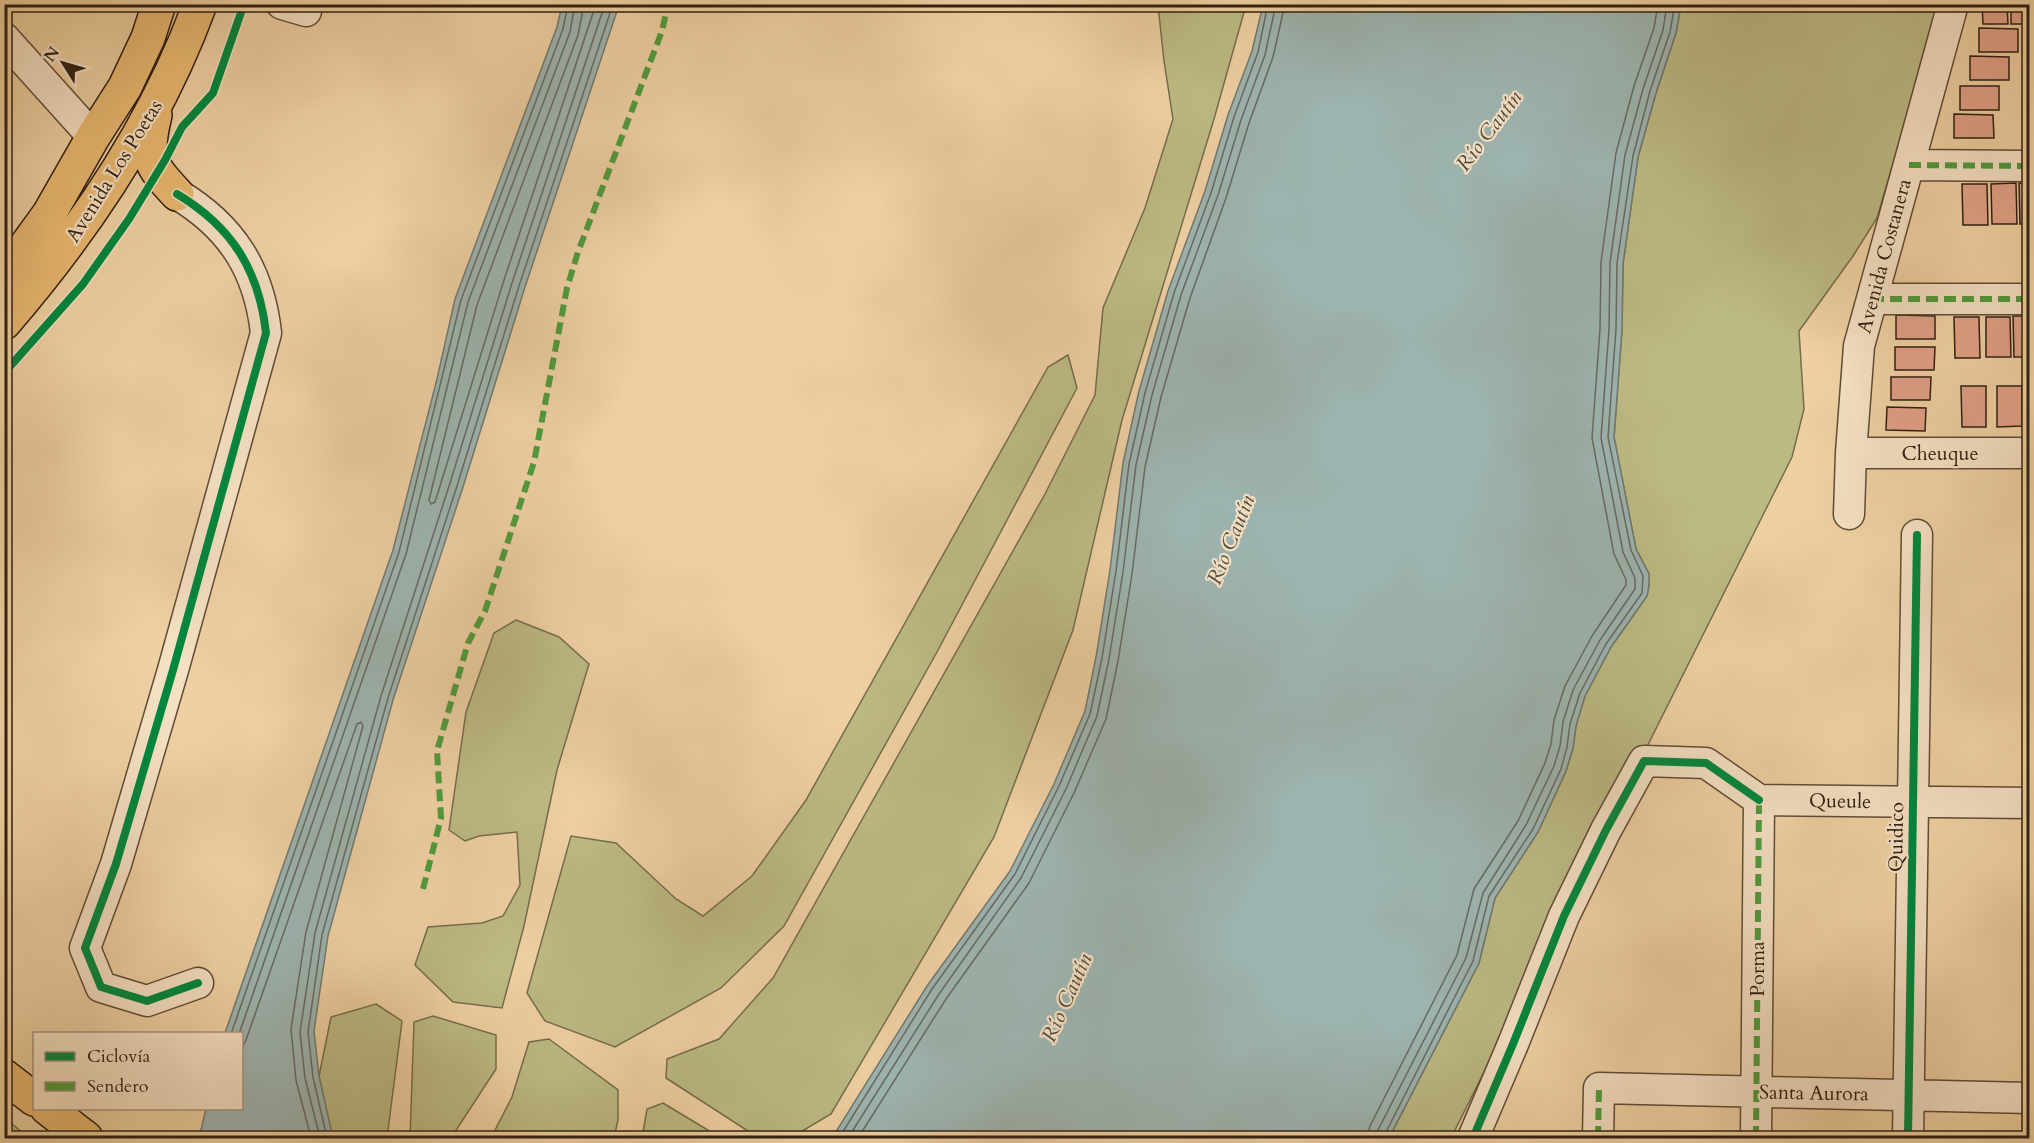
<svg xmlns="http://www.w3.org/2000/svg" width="2034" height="1143" font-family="Cardo,serif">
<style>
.green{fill:#bcba83;stroke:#766d4b;stroke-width:1.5}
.water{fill:#9db4b0;stroke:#717971;stroke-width:1.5}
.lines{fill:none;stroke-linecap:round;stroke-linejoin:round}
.shore{stroke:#666a62;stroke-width:1.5}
.building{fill:#e1a087;stroke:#2f2013;stroke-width:1.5}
.minor-casing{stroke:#5f4c37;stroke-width:33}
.major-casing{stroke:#2f2013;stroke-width:36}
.minor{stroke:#f5e0c3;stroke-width:30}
.major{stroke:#e8b871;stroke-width:33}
.quiet{stroke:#509a3d;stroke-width:6;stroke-dasharray:12 6;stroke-linecap:butt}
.cycleway-casing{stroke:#f5e0c3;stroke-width:11}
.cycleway{stroke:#00873e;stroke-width:8}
.labels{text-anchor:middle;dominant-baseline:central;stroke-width:4.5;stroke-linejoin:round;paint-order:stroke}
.street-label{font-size:20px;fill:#2f2013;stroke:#f5e0c3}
.water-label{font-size:21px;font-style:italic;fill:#504c42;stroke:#f5e0c3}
</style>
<rect width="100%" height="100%" fill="#efd0a2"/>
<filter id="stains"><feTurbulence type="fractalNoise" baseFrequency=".00333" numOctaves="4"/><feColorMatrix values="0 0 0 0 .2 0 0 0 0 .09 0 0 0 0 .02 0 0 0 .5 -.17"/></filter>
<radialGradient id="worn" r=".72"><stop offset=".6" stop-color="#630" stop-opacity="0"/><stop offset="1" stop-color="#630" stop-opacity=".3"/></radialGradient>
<path class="green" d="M 1158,5 L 1246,5 L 1214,119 L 1122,420 L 1073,630 L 994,837 L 831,1114 L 794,1136 L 754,1135 L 666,1078 L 667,1059 L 719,1039 L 773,978 L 1045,494 L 1095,395 L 1103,308 L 1145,208 L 1173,119 L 1164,61 Z
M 1681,5 L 1940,5 L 1877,218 L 1853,256 L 1799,331 L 1804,409 L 1792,457 L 1451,1138 L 1389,1138 L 1479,963 L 1495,898 L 1538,832 L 1566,771 L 1573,748 L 1576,726 L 1585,696 L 1611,647 L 1647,596 L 1649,585 L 1649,574 L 1636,549 L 1614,437 L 1622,330 L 1623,264 L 1638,157 L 1656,93 L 1676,33 Z
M 1068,355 L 1077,388 L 937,652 L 784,926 L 721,988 L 615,1047 L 545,1021 L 527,993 L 571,836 L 616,843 L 676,899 L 703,916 L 752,876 L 806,800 L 1048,367 Z
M 516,620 L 559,637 L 589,664 L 557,770 L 524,926 L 502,1008 L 453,1002 L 415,965 L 428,927 L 482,923 L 503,916 L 520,885 L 517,832 L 479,836 L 465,841 L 449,830 L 466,712 L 494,633 Z
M 376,1004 L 402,1021 L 387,1138 L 332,1138 L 319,1076 L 331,1017 Z
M 433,1016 L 496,1035 L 496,1069 L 451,1138 L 410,1138 L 414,1022 Z
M 549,1039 L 618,1090 L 618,1120 L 614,1138 L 491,1138 L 512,1097 L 529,1042 Z
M 663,1103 L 721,1138 L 642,1138 L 647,1109 Z
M 6,1119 L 29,1138 L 5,1138 L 5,1122 Z"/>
<path class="water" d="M 562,5 L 619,5 L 525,287 L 463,487 L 393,700 L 328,936 L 314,1031 L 319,1076 L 333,1138 L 199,1138 L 206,1109 L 242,1108 L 242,1034 L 225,1033 L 393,550 L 437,379 L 455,299 L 557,27 Z
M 1263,5 L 1681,5 L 1676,33 L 1656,93 L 1638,157 L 1623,264 L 1622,330 L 1614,437 L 1636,549 L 1649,574 L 1649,585 L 1647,596 L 1611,647 L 1585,696 L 1576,726 L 1573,748 L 1566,771 L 1538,832 L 1495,898 L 1479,963 L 1389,1138 L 832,1138 L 927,986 L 1010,871 L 1054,784 L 1085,711 L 1096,657 L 1110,570 L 1123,463 L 1139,391 L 1168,291 L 1205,191 L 1228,115 L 1252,51 Z"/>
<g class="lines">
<path class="shore" d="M 584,4 L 578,35 L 477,305 L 429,500 L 431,504 L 435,502 L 504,280 L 596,4
M 231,1034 L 399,552 L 461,300 L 563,29 L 568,4
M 239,1034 L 406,554 L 468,302 L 570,32 L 575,4
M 242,1048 L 246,1040 L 357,724 L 361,722 L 363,726 L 306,932 L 291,1029 L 296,1080 L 311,1138
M 320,1138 L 305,1078 L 300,1032 L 315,933 L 381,696 L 450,483 L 512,283 L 605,4
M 327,1138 L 313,1077 L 308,1032 L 322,935 L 388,698 L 457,486 L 519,286 L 613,4
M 839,1138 L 932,989 L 1015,874 L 1059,786 L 1090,714 L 1102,658 L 1116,571 L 1129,464 L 1145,393 L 1174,293 L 1211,193 L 1234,117 L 1258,52 L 1268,4
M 848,1138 L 939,994 L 1021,878 L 1066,789 L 1097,716 L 1109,659 L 1123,572 L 1136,465 L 1152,395 L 1181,295 L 1218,195 L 1241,120 L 1265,55 L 1276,4
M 858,1138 L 946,999 L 1029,883 L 1074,793 L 1106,719 L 1118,661 L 1132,574 L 1145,467 L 1161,397 L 1190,298 L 1226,198 L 1249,123 L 1273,57 L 1285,4
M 1367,1138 L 1370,1126 L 1457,955 L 1474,889 L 1518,821 L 1545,763 L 1551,744 L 1554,720 L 1565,686 L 1592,636 L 1626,585 L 1626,580 L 1614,554 L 1592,438 L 1600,329 L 1601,262 L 1616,153 L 1634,86 L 1654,28 L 1658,4
M 1377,1138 L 1378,1130 L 1466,958 L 1483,893 L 1526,825 L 1554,766 L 1560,746 L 1563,722 L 1573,690 L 1600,640 L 1635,589 L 1635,578 L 1623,552 L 1601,438 L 1609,329 L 1610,263 L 1625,155 L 1643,89 L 1663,30 L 1667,4
M 1384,1138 L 1385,1134 L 1473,961 L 1489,896 L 1533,829 L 1561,769 L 1567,747 L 1570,724 L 1580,693 L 1606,644 L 1642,593 L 1643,576 L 1631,550 L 1608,437 L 1616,329 L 1617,263 L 1633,156 L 1650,91 L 1670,32 L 1675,4"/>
</g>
<path class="building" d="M 1982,4 L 2007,4 L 2008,24 L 1983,24 Z
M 2011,4 L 2030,4 L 2030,24 L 2011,24 Z
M 1979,28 L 2018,29 L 2018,52 L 1979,52 Z
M 1970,56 L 2009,57 L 2009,80 L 1970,80 Z
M 1960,86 L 1999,86 L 1999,110 L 1960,110 Z
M 1954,114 L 1993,115 L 1994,138 L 1954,138 Z
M 2016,183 L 2017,224 L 1992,224 L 1991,184 Z
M 2019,183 L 2030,183 L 2030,224 L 2020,224 Z
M 1962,184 L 1987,184 L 1988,225 L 1963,225 Z
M 1896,315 L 1935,316 L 1935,339 L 1896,339 Z
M 2013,316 L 2030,316 L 2030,357 L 2014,357 Z
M 1954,317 L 1979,317 L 1980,358 L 1955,358 Z
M 1986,317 L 2010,317 L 2011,357 L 1986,357 Z
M 1895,347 L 1935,347 L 1934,370 L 1895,370 Z
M 1891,377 L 1931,377 L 1930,400 L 1891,400 Z
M 1961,386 L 1986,386 L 1986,427 L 1962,427 Z
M 1997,386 L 2022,386 L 2022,426 L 1997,427 Z
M 2025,386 L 2030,386 L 2030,426 L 2026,426 Z
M 1887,407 L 1926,408 L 1925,431 L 1886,430 Z"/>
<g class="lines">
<defs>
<path id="minor" d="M 282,4 L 306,11
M 4,38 L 93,137
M 1909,165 L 2030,166
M 177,194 C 232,227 259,270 266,333 L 173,670 L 116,864 L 85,948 L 101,987 L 147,1001 L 198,983
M 1872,299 L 2030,299
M 1851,453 L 2030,453
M 1849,514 L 1851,453 L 1859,346 L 1953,4
M 1759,800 L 2030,803
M 1473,1138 L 1513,1044 L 1564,916 L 1606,830 L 1644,761 L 1706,763 L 1759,800
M 1598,1138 L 1599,1088 L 2030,1098
M 1756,1138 L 1759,800
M 1908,1138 L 1917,535"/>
<path id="major" d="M 155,115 C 145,157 148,163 177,194
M 4,276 L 49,214 L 93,137 L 125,87 L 148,38 L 159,4
M 4,323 C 86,228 157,122 200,4
M 4,1076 L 34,1099
M 47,1108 L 86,1138"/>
</defs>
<use href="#minor" class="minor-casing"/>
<use href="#major" class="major-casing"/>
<use href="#minor" class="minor"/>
<use href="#major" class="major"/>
<path class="quiet" d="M 1909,165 L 2030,166
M 1872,299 L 2030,299
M 423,889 L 441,818 L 437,751 L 468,643 L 485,611 L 534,462 L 567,288 L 578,252 L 662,31 L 668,4
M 1598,1138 L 1599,1088
M 1756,1138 L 1759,800"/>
<defs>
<path id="cycleway" d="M 177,194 C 232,227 259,270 266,333 L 173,670 L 116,864 L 85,948 L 101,987 L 147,1001 L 198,983
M 4,373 L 83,284 L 129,219 L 165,160 L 182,127 L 213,93 L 244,4
M 1473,1138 L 1513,1044 L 1564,916 L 1606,830 L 1644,761 L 1706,763 L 1759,800
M 1908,1138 L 1917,535"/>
</defs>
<use href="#cycleway" class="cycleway-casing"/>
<use href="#cycleway" class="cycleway"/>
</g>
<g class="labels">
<g class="street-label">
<text transform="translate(114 171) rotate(-58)">Avenida Los Poetas</text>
<text transform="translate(1884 256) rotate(-75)">Avenida Costanera</text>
<text x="1940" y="453">Cheuque</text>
<text transform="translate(1840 801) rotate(1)">Queule</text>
<text transform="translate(1896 837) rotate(-89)">Quidico</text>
<text transform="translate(1757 969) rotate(-90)">Porma</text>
<text transform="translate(1814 1093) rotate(1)">Santa Aurora</text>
</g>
<g class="water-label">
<text transform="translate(1489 131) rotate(-53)">Río Cautín</text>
<text transform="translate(1231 540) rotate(-68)">Río Cautín</text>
<text transform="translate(1067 998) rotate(-66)">Río Cautín</text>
</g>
</g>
<rect width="2034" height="1143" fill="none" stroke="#efd0a2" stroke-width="24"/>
<rect x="6" y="6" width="2022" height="1131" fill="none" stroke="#2f2013" stroke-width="3"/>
<rect x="12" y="12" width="2010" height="1119" fill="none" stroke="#2f2013" stroke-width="1.5"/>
<rect x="33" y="1032" width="210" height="78" fill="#f5e0c3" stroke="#a6937d" stroke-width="1.5"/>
<rect x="45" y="1052" width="30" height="9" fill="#00873e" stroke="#a6937d" stroke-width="1.5"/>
<text x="87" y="1062" font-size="18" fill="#2f2013">Ciclovía</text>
<rect x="45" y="1082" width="30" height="9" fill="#509a3d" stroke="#a6937d" stroke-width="1.5"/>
<text x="87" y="1092" font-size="18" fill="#2f2013">Sendero</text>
<g transform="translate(63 63) rotate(307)" stroke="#f5e0c3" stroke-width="4.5" paint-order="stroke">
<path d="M0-4.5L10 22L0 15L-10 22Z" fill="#2f2013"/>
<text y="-9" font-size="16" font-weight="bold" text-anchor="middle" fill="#2f2013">N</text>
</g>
<rect width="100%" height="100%" filter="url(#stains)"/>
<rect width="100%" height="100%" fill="url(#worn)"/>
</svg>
